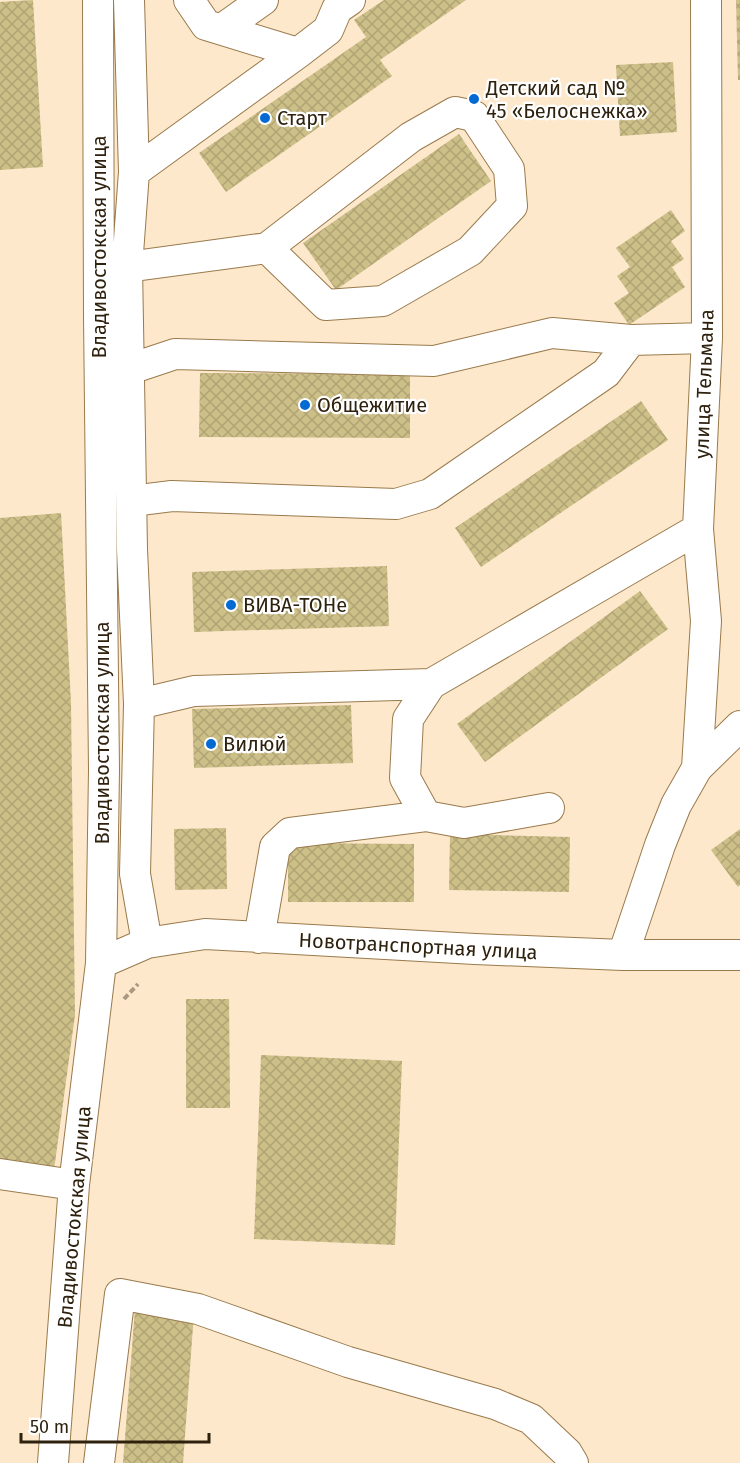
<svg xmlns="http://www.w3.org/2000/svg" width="740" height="1463" font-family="'Fira Sans',sans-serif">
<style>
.building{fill:url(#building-cross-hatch)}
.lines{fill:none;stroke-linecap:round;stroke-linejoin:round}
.minor-casing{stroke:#997a4c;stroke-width:32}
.path{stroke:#aa987f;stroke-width:4;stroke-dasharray:6 3;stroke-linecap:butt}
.minor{stroke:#fff;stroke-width:30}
.poi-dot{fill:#036ad3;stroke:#fff;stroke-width:2}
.labels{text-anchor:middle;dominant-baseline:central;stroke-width:4.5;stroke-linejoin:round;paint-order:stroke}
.poi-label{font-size:20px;fill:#2e210e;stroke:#fff;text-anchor:start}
.street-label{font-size:20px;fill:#2e210e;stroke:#fff}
</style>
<defs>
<pattern id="building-cross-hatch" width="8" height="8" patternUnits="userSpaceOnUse" patternTransform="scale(1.5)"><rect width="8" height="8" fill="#cdbf88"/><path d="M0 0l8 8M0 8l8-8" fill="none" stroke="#b0a474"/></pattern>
</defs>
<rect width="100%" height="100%" fill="#fde8cb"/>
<path class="building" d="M 33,0 L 43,167 L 0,170 L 0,2 Z
M 384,0 L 466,0 L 380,60 L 392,76 L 226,192 L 199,153 L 366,37 L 354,20 Z
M 736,0 L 740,0 L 740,80 L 738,80 Z
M 673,62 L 677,132 L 620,136 L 616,65 Z
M 459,134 L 491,181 L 336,290 L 303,243 Z
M 671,210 L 685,231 L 671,241 L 684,259 L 672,267 L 685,287 L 629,325 L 614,303 L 629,293 L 617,276 L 630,267 L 616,248 Z
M 200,373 L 410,374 L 410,438 L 199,437 Z
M 641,401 L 668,440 L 481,567 L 455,528 Z
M 61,513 L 71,703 L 75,1015 L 54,1170 L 0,1162 L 0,518 Z
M 387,566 L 389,626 L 194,632 L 192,572 Z
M 640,591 L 668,629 L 485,762 L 457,724 Z
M 351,705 L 353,763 L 194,768 L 192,709 Z
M 226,828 L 227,889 L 175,890 L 174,829 Z
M 740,829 L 740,885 L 738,887 L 711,850 Z
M 450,834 L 570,837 L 569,892 L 449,890 Z
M 288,843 L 414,844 L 414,902 L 288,902 Z
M 186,999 L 229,999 L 230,1108 L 186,1108 Z
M 261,1055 L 402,1061 L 395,1245 L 254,1239 Z
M 135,1309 L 194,1313 L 183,1463 L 123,1463 Z"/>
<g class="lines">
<defs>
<path id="minor" d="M 129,0 L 134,172 L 127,267 L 132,549 L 139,704 L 135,874 L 147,943
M 189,0 L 206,25 L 298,53 L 328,30 L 337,9 L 350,0
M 222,29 L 263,0
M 134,172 L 298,53
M 127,267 L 267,248 L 326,305 L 383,301 L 470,251 L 512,206 L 509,169 L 474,116 L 455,112 L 411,137 L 267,248
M 130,369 L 175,354 L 434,361 L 552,333 L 631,340 L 707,338
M 132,501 L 172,496 L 396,504 L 430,494 L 606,373 L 631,340
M 139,704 L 194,691 L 431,684
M 697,768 L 706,621 L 698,529 L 707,338 L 706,0
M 549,808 L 464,823 L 426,816 L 405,778 L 408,719 L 431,684 L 698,529
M 259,938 L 275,847 L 290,833 L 426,816
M 623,955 L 660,845 L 676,805 L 697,768 L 740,726
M 101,963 L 147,943 L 205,934 L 475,949 L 623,955 L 740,955
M 0,1174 L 74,1185
M 53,1463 L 74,1185 L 101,963 L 104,770 L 99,316 L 98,0
M 99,1463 L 120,1294 L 198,1309 L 348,1362 L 495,1404 L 531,1419 L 567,1453 L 573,1463"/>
</defs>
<use href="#minor" class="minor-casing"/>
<path class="path" d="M 124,999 L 138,984"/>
<use href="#minor" class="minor"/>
</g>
<g class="poi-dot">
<circle cx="474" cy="99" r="6"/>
<circle cx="265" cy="118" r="6"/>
<circle cx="305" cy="405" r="6"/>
<circle cx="231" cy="605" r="6"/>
<circle cx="211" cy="744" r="6"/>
</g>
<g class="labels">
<g class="poi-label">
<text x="486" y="88">Детский сад №<tspan x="486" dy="23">45 «Белоснежка»</tspan></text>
<text x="277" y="118">Старт</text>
<text x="317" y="405">Общежитие</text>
<text x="243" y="605">ВИВА-ТОНе</text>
<text x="223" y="744">Вилюй</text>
</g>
<g class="street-label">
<text transform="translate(99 247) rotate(-90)">Владивостокская улица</text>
<text transform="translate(704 384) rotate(-88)">улица Тельмана</text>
<text transform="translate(102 733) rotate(-90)">Владивостокская улица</text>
<text transform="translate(418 946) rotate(3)">Новотранспортная улица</text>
<text transform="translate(74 1217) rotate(-85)">Владивостокская улица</text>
</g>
</g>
<path d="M21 1433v9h188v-9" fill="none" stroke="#2e210e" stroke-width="3"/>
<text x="30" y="1433" font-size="18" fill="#2e210e" stroke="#ffffff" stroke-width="4.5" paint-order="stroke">50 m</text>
</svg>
